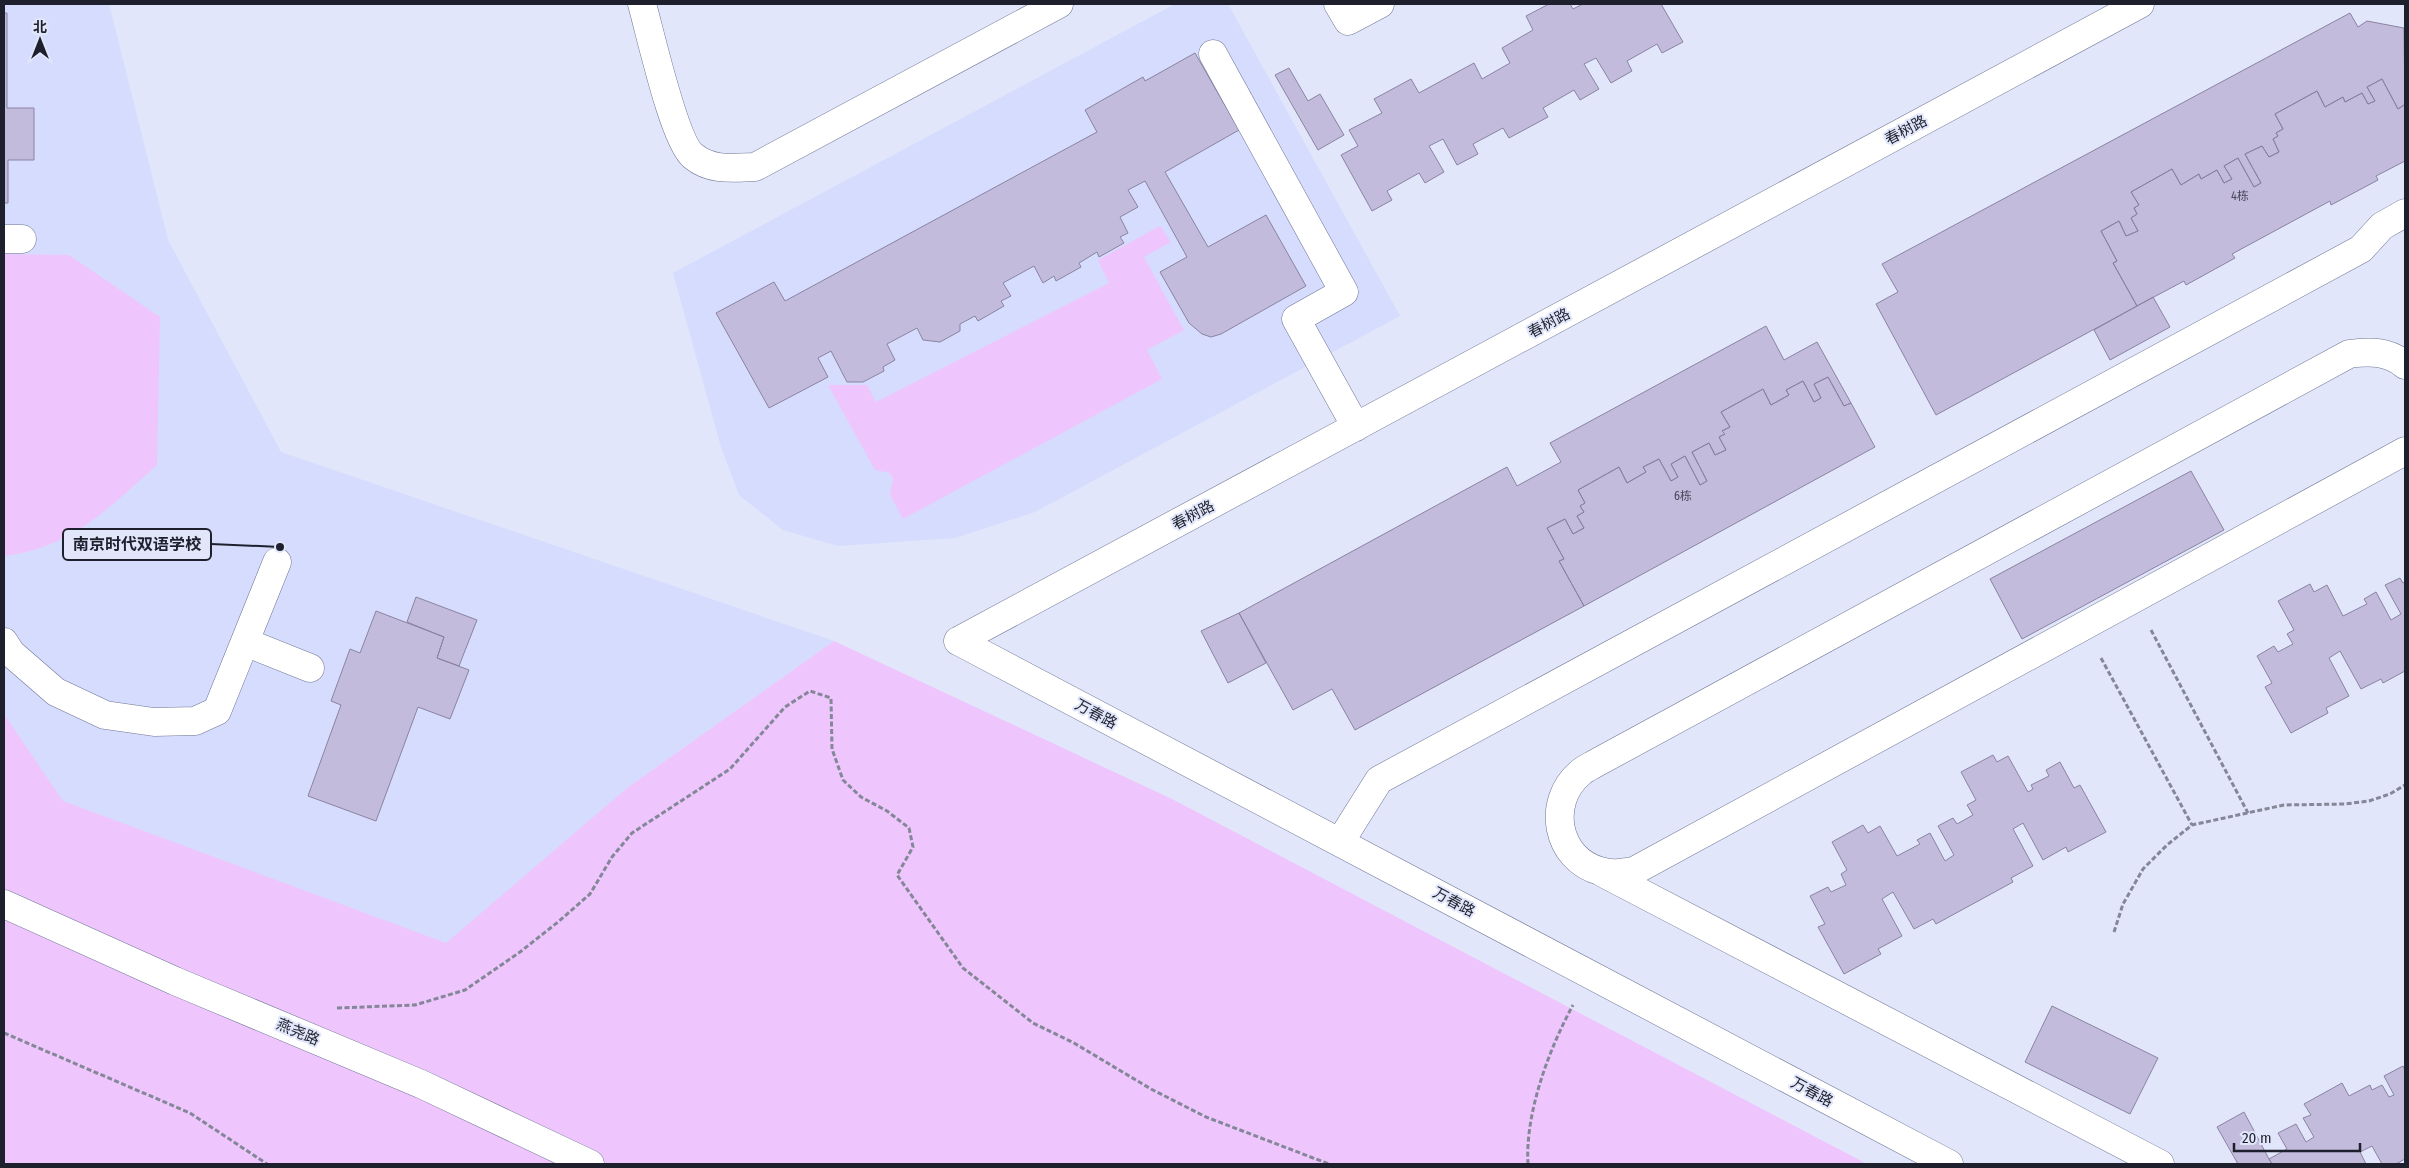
<svg xmlns="http://www.w3.org/2000/svg" width="2409" height="1168" font-family="'Fira Sans Condensed','Noto Sans SC',sans-serif">
<style>
.built{fill:#d5dcfd}
.green{fill:#eec6fd}
.building{fill:#c3bbdc;stroke:#8a83a2}
.lines{fill:none;stroke-linecap:round;stroke-linejoin:round}
.minor-casing{stroke:#707694;stroke-width:29}
.path{stroke:#838797;stroke-width:3;stroke-dasharray:5 2.5;stroke-linecap:butt}
.minor{stroke:#fff;stroke-width:28}
.labels{text-anchor:middle;dominant-baseline:central;stroke-width:4;stroke-linejoin:round;paint-order:stroke}
.number-label{font-size:12px;fill:#474859}
.street-label{font-size:15px;fill:#1e212d;stroke:#e1e6fa}
.leader{fill:none;stroke:#1e212d;stroke-width:2}
.callout-dot{fill:#1e212d;stroke:#e1e6fa;stroke-width:2}
.callout{fill:#e1e6fa;stroke:#1e212d;stroke-width:2}
.callout-label{font-size:16px;text-anchor:middle;font-weight:bold;fill:#1e212d}
</style>
<rect width="100%" height="100%" fill="#e1e6fa"/>
<path class="built" d="M 4,4 L 109,4 L 168,240 L 281,452 L 834,641 L 627,788 L 446,944 L 62,801 L 4,714 Z
M 1175,4 L 1228,4 L 1400,316 L 1035,512 L 955,538 L 838,546 L 783,530 L 739,495 L 721,447 L 673,273 Z"/>
<path class="green" d="M 1160,226 L 1171,242 L 1144,257 L 1184,330 L 1147,350 L 1162,379 L 903,519 L 890,495 L 893,479 L 890,473 L 875,470 L 828,385 L 867,385 L 876,402 L 1109,283 L 1098,260 Z
M 4,254 L 69,255 L 160,317 L 157,465 C 109,508 71,548 4,556 Z
M 834,641 L 1172,799 L 1867,1164 L 4,1164 L 4,714 L 63,801 L 446,943 L 627,788 Z"/>
<path class="building" d="M 1549,4 L 1570,4 L 1573,9 L 1583,4 L 1661,4 L 1683,42 L 1662,53 L 1657,44 L 1627,61 L 1632,71 L 1611,83 L 1596,58 L 1584,64 L 1599,89 L 1580,100 L 1574,90 L 1543,108 L 1548,117 L 1509,138 L 1503,128 L 1473,144 L 1478,154 L 1457,165 L 1443,139 L 1429,146 L 1444,172 L 1425,183 L 1419,173 L 1387,191 L 1392,200 L 1372,211 L 1341,155 L 1358,146 L 1349,130 L 1382,113 L 1374,99 L 1411,79 L 1419,93 L 1474,63 L 1482,79 L 1510,63 L 1502,48 L 1533,30 L 1526,16 Z
M 4,13 L 7,13 L 7,108 L 34,108 L 34,160 L 8,160 L 8,203 L 4,203 Z
M 2350,13 L 2358,27 L 2367,21 L 2404,28 L 2405,106 L 2404,105 L 2398,109 L 2382,79 L 2367,87 L 2375,101 L 2368,104 L 2362,93 L 2345,102 L 2343,97 L 2325,107 L 2317,91 L 2275,114 L 2283,129 L 2276,133 L 2278,136 L 2273,139 L 2279,152 L 2269,157 L 2262,146 L 2245,154 L 2261,183 L 2254,187 L 2238,158 L 2224,166 L 2232,179 L 2224,183 L 2217,170 L 2201,179 L 2199,174 L 2181,185 L 2172,169 L 2131,192 L 2139,205 L 2134,208 L 2137,214 L 2131,218 L 2138,231 L 2126,236 L 2119,221 L 2101,231 L 2117,261 L 2113,263 L 2137,306 L 1936,415 L 1876,304 L 1898,292 L 1882,264 Z
M 1195,53 L 1239,130 L 1165,172 L 1208,247 L 1266,215 L 1306,286 L 1221,334 L 1211,337 L 1202,334 L 1189,323 L 1160,272 L 1187,257 L 1145,181 L 1128,190 L 1138,207 L 1120,217 L 1128,233 L 1120,237 L 1124,243 L 1099,257 L 1097,252 L 1079,263 L 1081,267 L 1056,281 L 1054,276 L 1043,283 L 1034,266 L 1003,283 L 1011,296 L 1001,301 L 1004,306 L 978,321 L 975,316 L 960,324 L 960,331 L 940,342 L 923,340 L 917,328 L 887,344 L 895,360 L 883,367 L 884,371 L 863,382 L 847,382 L 831,351 L 818,358 L 828,377 L 769,408 L 716,313 L 774,282 L 785,301 L 1097,132 L 1085,110 L 1143,77 L 1145,81 Z
M 1289,68 L 1308,101 L 1320,94 L 1344,135 L 1318,150 L 1275,75 Z
M 2382,79 L 2398,109 L 2404,105 L 2405,106 L 2405,161 L 2376,176 L 2378,180 L 2331,205 L 2330,201 L 2232,254 L 2235,258 L 2186,285 L 2184,281 L 2137,306 L 2113,263 L 2117,261 L 2101,231 L 2119,221 L 2126,236 L 2138,231 L 2131,218 L 2137,214 L 2134,208 L 2139,205 L 2131,192 L 2172,169 L 2181,185 L 2199,174 L 2201,179 L 2217,170 L 2224,183 L 2232,179 L 2224,166 L 2238,158 L 2254,187 L 2261,183 L 2245,154 L 2262,146 L 2269,157 L 2279,152 L 2273,139 L 2278,136 L 2276,133 L 2283,129 L 2275,114 L 2317,91 L 2325,107 L 2343,97 L 2345,102 L 2362,93 L 2368,104 L 2375,101 L 2367,87 Z
M 2153,297 L 2170,327 L 2110,360 L 2094,330 Z
M 1766,326 L 1784,360 L 1817,342 L 1851,403 L 1844,406 L 1828,377 L 1814,384 L 1821,398 L 1814,402 L 1803,381 L 1786,390 L 1789,395 L 1771,405 L 1763,389 L 1721,412 L 1730,427 L 1722,431 L 1725,434 L 1719,437 L 1726,450 L 1715,455 L 1709,443 L 1692,452 L 1707,481 L 1700,485 L 1685,456 L 1671,464 L 1678,477 L 1671,481 L 1659,459 L 1643,467 L 1646,472 L 1627,483 L 1619,467 L 1578,490 L 1585,503 L 1580,506 L 1584,512 L 1577,516 L 1584,528 L 1573,534 L 1565,519 L 1547,528 L 1564,559 L 1559,561 L 1584,606 L 1355,730 L 1332,689 L 1293,710 L 1239,613 L 1507,467 L 1517,486 L 1561,462 L 1550,443 Z
M 1828,377 L 1844,406 L 1851,403 L 1875,447 L 1584,606 L 1559,561 L 1564,559 L 1547,528 L 1565,519 L 1573,534 L 1584,528 L 1577,516 L 1584,512 L 1580,506 L 1585,503 L 1578,490 L 1619,467 L 1627,483 L 1646,472 L 1643,467 L 1659,459 L 1671,481 L 1678,477 L 1671,464 L 1685,456 L 1700,485 L 1707,481 L 1692,452 L 1709,443 L 1715,455 L 1726,450 L 1719,437 L 1725,434 L 1722,431 L 1730,427 L 1721,412 L 1763,389 L 1771,405 L 1789,395 L 1786,390 L 1803,381 L 1814,402 L 1821,398 L 1814,384 Z
M 2191,471 L 2224,530 L 2022,639 L 1990,579 Z
M 2400,578 L 2403,583 L 2405,582 L 2405,671 L 2383,683 L 2381,679 L 2361,689 L 2340,651 L 2329,658 L 2349,696 L 2326,708 L 2328,713 L 2291,733 L 2265,687 L 2272,683 L 2257,656 L 2274,646 L 2278,652 L 2293,644 L 2287,634 L 2294,630 L 2278,601 L 2310,584 L 2314,592 L 2327,585 L 2343,616 L 2367,604 L 2364,599 L 2376,592 L 2391,620 L 2401,614 L 2385,585 Z
M 416,597 L 477,620 L 459,666 L 437,658 L 444,637 L 407,622 Z
M 376,611 L 444,637 L 437,658 L 469,670 L 450,719 L 418,707 L 376,821 L 308,796 L 341,705 L 331,701 L 350,649 L 360,653 Z
M 1239,613 L 1266,663 L 1228,683 L 1201,631 Z
M 1993,755 L 1997,762 L 2008,756 L 2028,792 L 2033,789 L 2031,785 L 2049,776 L 2046,770 L 2060,762 L 2074,788 L 2080,785 L 2106,832 L 2068,852 L 2066,847 L 2043,860 L 2023,823 L 2013,829 L 2033,866 L 2011,878 L 2013,882 L 1936,924 L 1933,919 L 1914,929 L 1893,892 L 1882,899 L 1902,936 L 1878,949 L 1881,954 L 1844,974 L 1818,927 L 1825,924 L 1810,896 L 1828,887 L 1831,892 L 1846,885 L 1841,874 L 1847,870 L 1832,842 L 1863,825 L 1868,833 L 1880,826 L 1897,856 L 1920,844 L 1917,840 L 1930,833 L 1945,861 L 1954,855 L 1938,826 L 1953,818 L 1957,824 L 1973,815 L 1967,805 L 1976,800 L 1961,772 Z
M 2052,1006 L 2158,1058 L 2130,1114 L 2025,1062 Z
M 2403,1066 L 2405,1070 L 2405,1159 L 2396,1164 L 2382,1164 L 2372,1146 L 2360,1152 L 2366,1164 L 2272,1164 L 2269,1159 L 2287,1149 L 2278,1133 L 2296,1124 L 2306,1142 L 2314,1137 L 2303,1118 L 2311,1115 L 2304,1104 L 2342,1083 L 2349,1096 L 2370,1085 L 2372,1090 L 2382,1085 L 2389,1097 L 2394,1095 L 2384,1076 Z
M 2244,1112 L 2269,1159 L 2272,1164 L 2238,1164 L 2217,1127 Z"/>
<g class="lines">
<defs>
<path id="minor" d="M 642,4 C 650,32 674,141 693,156 C 711,171 733,168 755,167 L 1059,4
M 1338,4 L 1348,21 L 1380,4
M 1213,54 L 1344,292 L 1296,319 L 1356,427
M 4,239 L 22,239
M 2405,365 C 2389,351 2369,351 2349,354 L 1596,763 C 1591,766 1584,769 1580,773 C 1546,802 1556,859 1600,871 C 1611,875 1622,873 1634,871 L 2405,451
M 958,641 L 2140,4
M 958,641 L 1949,1164
M 4,642 L 11,653 L 56,692 L 105,715 L 154,722 L 195,721 L 217,711 L 277,562
M 245,642 L 310,668
M 1340,842 L 1379,780 L 2361,249 L 2382,226 L 2405,213
M 1603,873 L 2160,1164
M 4,904 L 175,981 L 421,1084 L 590,1164"/>
</defs>
<use href="#minor" class="minor-casing"/>
<path class="path" d="M 2151,630 L 2248,813
M 2101,658 L 2192,825
M 2114,932 L 2123,904 L 2143,869 L 2167,845 L 2192,825 L 2284,805 L 2345,804 L 2369,801 L 2390,794 L 2405,785
M 337,1008 L 415,1005 L 465,990 L 520,952 L 558,922 L 590,894 L 612,857 L 632,833 L 730,769 L 785,707 L 810,691 L 831,698 L 832,749 L 843,780 L 861,797 L 887,811 L 909,828 L 913,847 L 897,875 L 963,968 L 1033,1023 L 1074,1043 L 1151,1089 L 1206,1117 L 1329,1164
M 4,1033 L 190,1113 L 267,1164
M 1528,1164 C 1525,1113 1549,1049 1573,1005"/>
<use href="#minor" class="minor"/>
</g>
<g class="labels">
<g class="number-label">
<text x="2240" y="196">4栋</text>
<text x="1683" y="496">6栋</text>
</g>
<g class="street-label">
<text transform="translate(1906 130) rotate(-28)">春树路</text>
<text transform="translate(1549 323) rotate(-28)">春树路</text>
<text transform="translate(1193 515) rotate(-28)">春树路</text>
<text transform="translate(1096 714) rotate(28)">万春路</text>
<text transform="translate(1454 902) rotate(28)">万春路</text>
<text transform="translate(298 1032) rotate(23)">燕尧路</text>
<text transform="translate(1812 1092) rotate(28)">万春路</text>
</g>
</g>
<path class="leader" d="M280 547L211 544"/>
<circle class="callout-dot" cx="280" cy="547" r="5"/>
<rect class="callout" x="63" y="529" width="148" height="31" rx="5"/>
<g class="callout-label">
<text x="137" y="550">南京时代双语学校</text>
</g>
<rect width="2409" height="1168" fill="none" stroke="#1e212d" stroke-width="10"/>
<g transform="translate(40 40)" stroke="#e1e6fa" stroke-width="4" paint-order="stroke">
<path d="M0-4L9 19L0 12L-9 19Z" fill="#1e212d"/>
<text y="-8" font-size="14" font-weight="bold" text-anchor="middle" fill="#1e212d">北</text>
</g>
<path d="M2234 1143v8h126v-8" fill="none" stroke="#1e212d" stroke-width="2.5"/>
<text x="2242" y="1143" font-size="15" fill="#1e212d" stroke="#e1e6fa" stroke-width="4" paint-order="stroke">20 m</text>
</svg>
